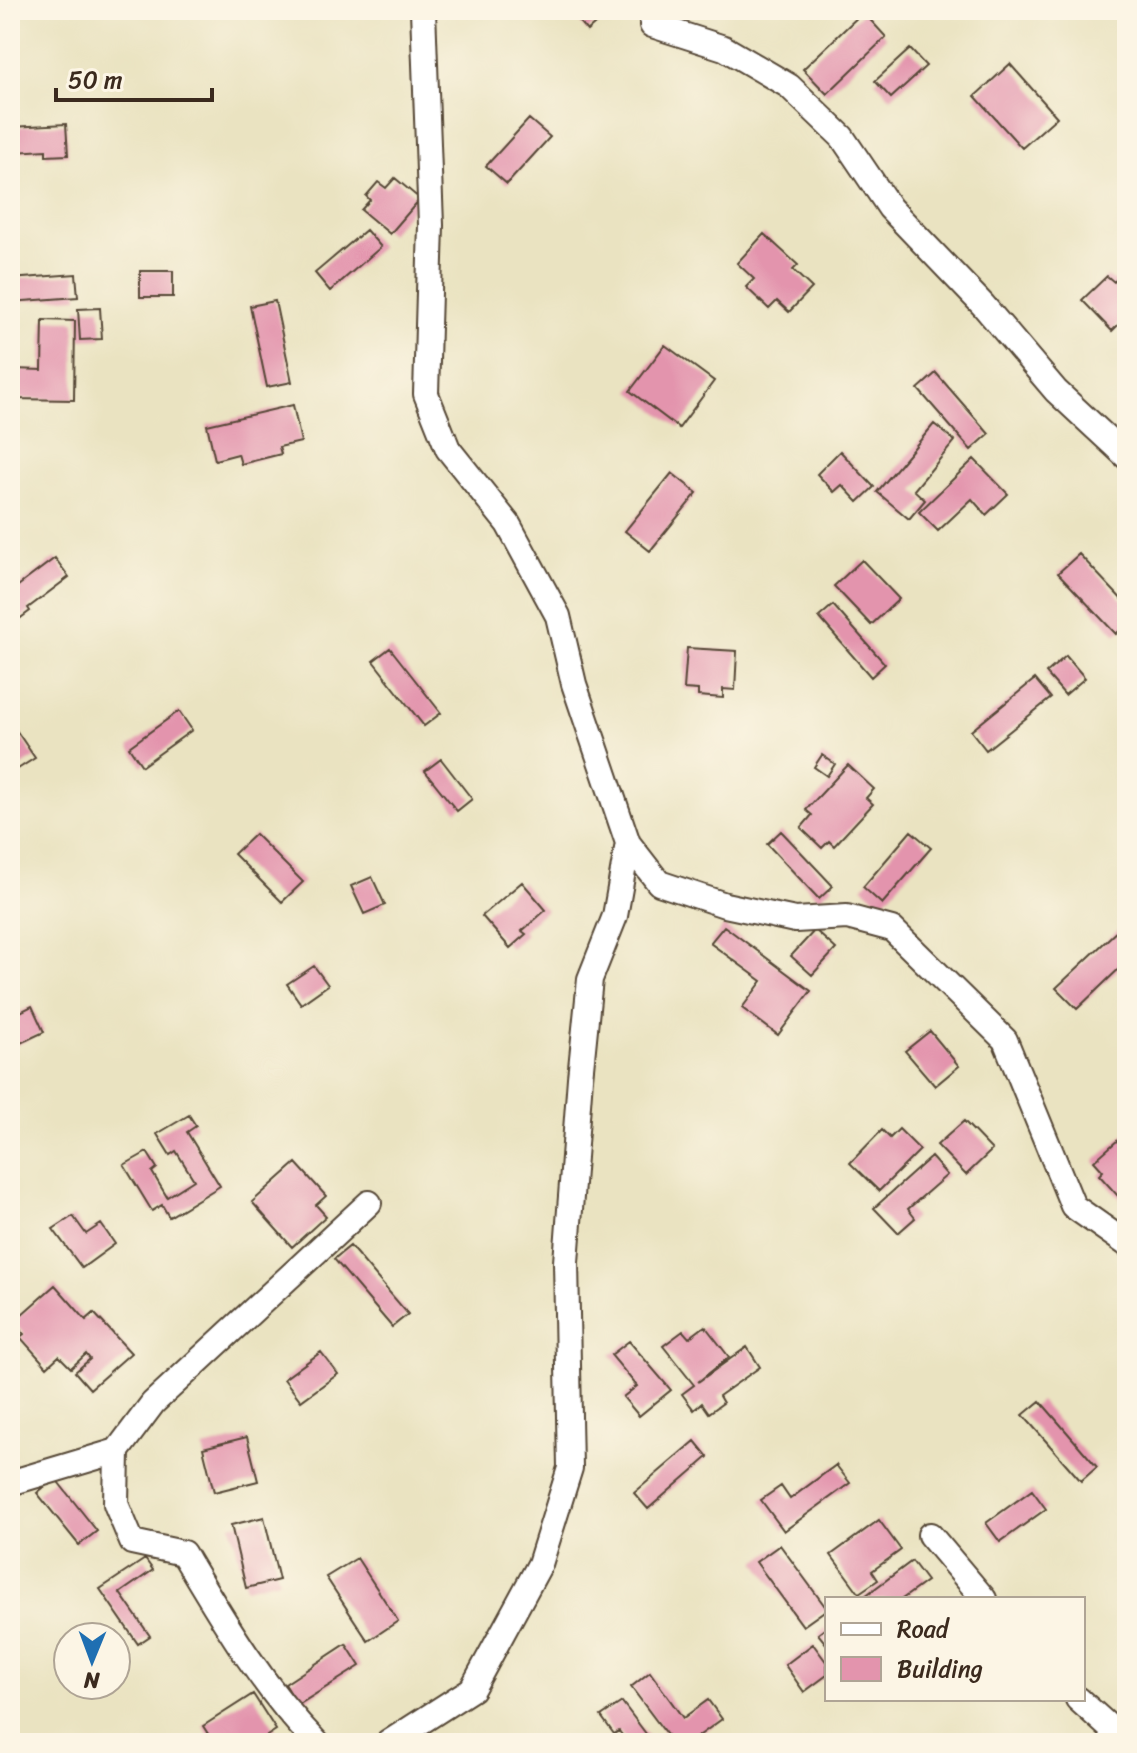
<svg xmlns="http://www.w3.org/2000/svg" width="1137" height="1753" font-family="Sriracha,sans-serif">
<style>
.building{fill:#e394ad}
.lines{fill:none;stroke-linecap:round;stroke-linejoin:round}
.minor-casing{stroke:#554636;stroke-width:28}
.minor{stroke:#fff;stroke-width:24}
</style>
<rect width="100%" height="100%" fill="#fcf5e5"/>
<filter id="ink" filterUnits="userSpaceOnUse"><feTurbulence type="fractalNoise" baseFrequency=".0125" numOctaves="2"/><feDisplacementMap in="SourceGraphic" scale="16" xChannelSelector="R" yChannelSelector="G"/><feConvolveMatrix kernelMatrix="1 2 1 2 8 2 1 2 1" color-interpolation-filters="sRGB"/></filter>
<filter id="wash" filterUnits="userSpaceOnUse"><feTurbulence type="fractalNoise" baseFrequency=".006" numOctaves="4" result="noise"/><feDisplacementMap in="SourceGraphic" scale="32" xChannelSelector="R" yChannelSelector="G"/><feGaussianBlur stdDeviation="1.8" result="paint"/><feColorMatrix in="noise" values="0 0 0 0 0 0 0 0 0 0 0 0 0 0 0 0 0 1.4 0 .05"/><feComposite in="paint" operator="in"/></filter>
<g filter="url(#wash)">
<rect width="100%" height="100%" fill="#eae3c1"/>
<g id="blocks">
<path class="building" d="M 569,10 L 611,10 L 587,31 Z
M 863,12 L 886,37 L 827,94 L 803,69 Z
M 910,49 L 926,66 L 891,98 L 875,81 Z
M 1010,64 L 1057,117 L 1022,148 L 975,96 Z
M 529,119 L 550,137 L 507,184 L 486,166 Z
M 66,124 L 68,155 L 46,156 L 46,150 L 14,152 L 12,127 Z
M 395,178 L 420,199 L 390,234 L 361,210 L 370,200 L 366,196 L 378,182 L 386,188 Z
M 366,230 L 381,247 L 330,291 L 315,273 Z
M 764,234 L 798,265 L 793,270 L 812,288 L 789,312 L 777,301 L 769,309 L 746,287 L 754,279 L 737,263 Z
M 140,271 L 173,271 L 173,297 L 140,297 Z
M 76,274 L 78,297 L 10,302 L 10,279 Z
M 1107,276 L 1114,282 L 1117,279 L 1127,289 L 1127,316 L 1112,331 L 1082,300 Z
M 275,301 L 292,382 L 267,387 L 250,306 Z
M 100,308 L 102,339 L 80,340 L 78,309 Z
M 43,320 L 75,321 L 74,400 L 13,399 L 14,369 L 42,370 Z
M 665,345 L 714,381 L 679,428 L 630,391 Z
M 936,373 L 989,434 L 971,450 L 918,389 Z
M 293,405 L 301,442 L 279,447 L 281,454 L 241,464 L 238,454 L 215,460 L 207,425 Z
M 934,424 L 955,441 L 914,490 L 925,500 L 909,519 L 877,492 Z
M 840,451 L 874,487 L 858,502 L 842,485 L 834,492 L 817,474 Z
M 974,459 L 1008,494 L 986,515 L 972,499 L 938,531 L 919,512 Z
M 672,473 L 697,493 L 650,551 L 625,531 Z
M 1079,554 L 1127,605 L 1127,624 L 1116,634 L 1058,573 Z
M 55,558 L 69,577 L 28,608 L 30,611 L 10,626 L 10,592 Z
M 862,560 L 899,599 L 871,625 L 834,586 Z
M 833,605 L 885,664 L 871,677 L 819,617 Z
M 390,648 L 441,713 L 424,726 L 373,661 Z
M 687,648 L 737,651 L 735,690 L 723,689 L 723,698 L 698,696 L 698,690 L 684,689 Z
M 1066,656 L 1085,678 L 1065,695 L 1046,673 Z
M 1035,679 L 1051,698 L 986,750 L 971,731 Z
M 179,711 L 192,730 L 142,766 L 129,747 Z
M 10,721 L 35,758 L 10,774 Z
M 822,755 L 835,764 L 827,776 L 814,767 Z
M 441,759 L 472,799 L 457,811 L 425,771 Z
M 848,765 L 874,789 L 866,798 L 873,804 L 834,846 L 829,841 L 822,848 L 801,828 L 812,815 L 806,810 Z
M 781,831 L 833,886 L 819,899 L 767,844 Z
M 911,831 L 931,848 L 882,904 L 863,887 Z
M 255,834 L 303,882 L 282,902 L 234,854 Z
M 372,877 L 385,905 L 364,914 L 351,886 Z
M 522,882 L 546,910 L 522,931 L 526,934 L 510,948 L 482,916 Z
M 724,926 L 811,991 L 778,1035 L 742,1008 L 762,981 L 710,943 Z
M 1120,928 L 1127,935 L 1127,961 L 1077,1009 L 1056,988 Z
M 815,930 L 836,949 L 812,975 L 791,956 Z
M 314,966 L 328,985 L 301,1004 L 287,984 Z
M 32,1006 L 44,1032 L 10,1048 L 10,1017 Z
M 930,1031 L 959,1066 L 935,1086 L 905,1051 Z
M 189,1115 L 196,1126 L 187,1132 L 220,1186 L 169,1217 L 162,1205 L 152,1211 L 124,1165 L 147,1152 L 157,1168 L 152,1172 L 167,1197 L 194,1180 L 176,1151 L 170,1155 L 157,1134 Z
M 964,1121 L 992,1150 L 966,1175 L 937,1145 Z
M 899,1129 L 920,1150 L 879,1191 L 850,1163 L 882,1130 L 890,1138 Z
M 1127,1132 L 1127,1206 L 1099,1175 L 1103,1171 L 1094,1161 Z
M 931,1157 L 947,1175 L 908,1209 L 915,1218 L 898,1233 L 874,1208 Z
M 296,1163 L 326,1196 L 316,1205 L 326,1216 L 292,1247 L 252,1202 Z
M 73,1216 L 86,1234 L 101,1224 L 115,1244 L 82,1268 L 53,1229 Z
M 350,1246 L 408,1314 L 392,1327 L 334,1259 Z
M 55,1285 L 86,1320 L 94,1313 L 131,1353 L 90,1389 L 75,1372 L 90,1359 L 86,1354 L 71,1368 L 59,1356 L 47,1367 L 20,1337 L 24,1334 L 13,1322 Z
M 705,1326 L 729,1357 L 698,1382 L 747,1347 L 760,1367 L 719,1396 L 723,1403 L 709,1413 L 702,1403 L 694,1410 L 682,1394 L 694,1385 L 663,1346 L 683,1331 L 689,1338 Z
M 629,1341 L 671,1390 L 639,1416 L 623,1397 L 637,1386 L 611,1355 Z
M 321,1352 L 338,1374 L 301,1401 L 284,1379 Z
M 1040,1401 L 1097,1467 L 1081,1481 L 1023,1415 Z
M 247,1437 L 258,1481 L 214,1492 L 203,1448 Z
M 695,1441 L 708,1457 L 648,1509 L 634,1493 Z
M 836,1465 L 850,1483 L 784,1531 L 761,1500 L 781,1486 L 790,1499 Z
M 55,1478 L 97,1531 L 79,1545 L 37,1493 Z
M 1032,1490 L 1046,1509 L 1000,1542 L 986,1523 Z
M 264,1517 L 279,1580 L 246,1588 L 231,1525 Z
M 879,1520 L 901,1550 L 872,1571 L 878,1580 L 859,1593 L 831,1555 Z
M 780,1545 L 827,1609 L 803,1626 L 756,1562 Z
M 357,1558 L 398,1621 L 368,1641 L 326,1577 Z
M 145,1559 L 153,1570 L 120,1593 L 150,1636 L 138,1644 L 100,1589 Z
M 912,1561 L 927,1581 L 902,1599 L 861,1599 Z
M 827,1627 L 827,1645 L 818,1634 Z
M 346,1644 L 360,1666 L 298,1705 L 285,1684 Z
M 813,1644 L 827,1663 L 827,1675 L 804,1692 L 785,1665 Z
M 650,1672 L 683,1718 L 708,1700 L 722,1719 L 689,1743 L 673,1743 L 631,1687 Z
M 253,1694 L 276,1730 L 256,1743 L 242,1741 L 214,1743 L 203,1726 Z
M 622,1702 L 653,1743 L 628,1743 L 619,1731 L 614,1734 L 601,1716 Z"/>
</g>
</g>
<g filter="url(#ink)">
<use href="#blocks" fill-opacity="0" stroke="#554636" stroke-width="2"/>
<g class="lines">
<defs>
<path id="minor" d="M 423,10 L 431,225 L 426,394 L 448,449 L 508,524 L 558,616 L 574,684 L 628,843 L 659,883 L 725,905 L 795,920 L 847,917 L 892,929 L 1005,1040 L 1073,1206 L 1127,1244
M 652,25 L 724,48 L 789,86 L 842,137 L 890,208 L 983,305 L 1056,391 L 1127,457
M 117,1451 L 116,1504 L 132,1542 L 183,1553 C 223,1620 262,1687 317,1743
M 10,1483 L 117,1451 L 153,1403 L 369,1203
M 930,1535 L 984,1599
M 1078,1699 L 1127,1743
M 388,1743 L 472,1689 L 540,1564 L 570,1468 L 566,1262 L 580,1078 L 590,979 L 615,916 L 628,843"/>
</defs>
<use href="#minor" class="minor-casing"/>
<use href="#minor" class="minor"/>
</g>
</g>
<rect width="1137" height="1753" fill="none" stroke="#fcf5e5" stroke-width="40"/>
<rect x="825" y="1597" width="260" height="104" fill="#fcf5e5" stroke="#afa495" stroke-width="2"/>
<rect x="841" y="1623" width="40" height="12" fill="#ffffff" stroke="#afa495" stroke-width="2"/>
<text x="897" y="1637" font-size="24" fill="#3b2a1e">Road</text>
<rect x="841" y="1657" width="40" height="24" fill="#e394ad" stroke="#afa495" stroke-width="2"/>
<text x="897" y="1677" font-size="24" fill="#3b2a1e">Building</text>
<g transform="translate(92 1661) rotate(181)"><circle r="38" fill="#fcf5e5" stroke="#afa495" stroke-width="2"/>
<path d="M0-6L14 30L0 20L-14 30Z" fill="#1f6fb2"/>
<text y="-12" font-size="22" font-weight="bold" text-anchor="middle" fill="#3b2a1e">N</text>
</g>
<path d="M56 88v12h156v-12" fill="none" stroke="#3b2a1e" stroke-width="4"/>
<text x="68" y="88" font-size="24" fill="#3b2a1e" stroke="#fcf5e5" stroke-width="6" paint-order="stroke">50 m</text>
</svg>
